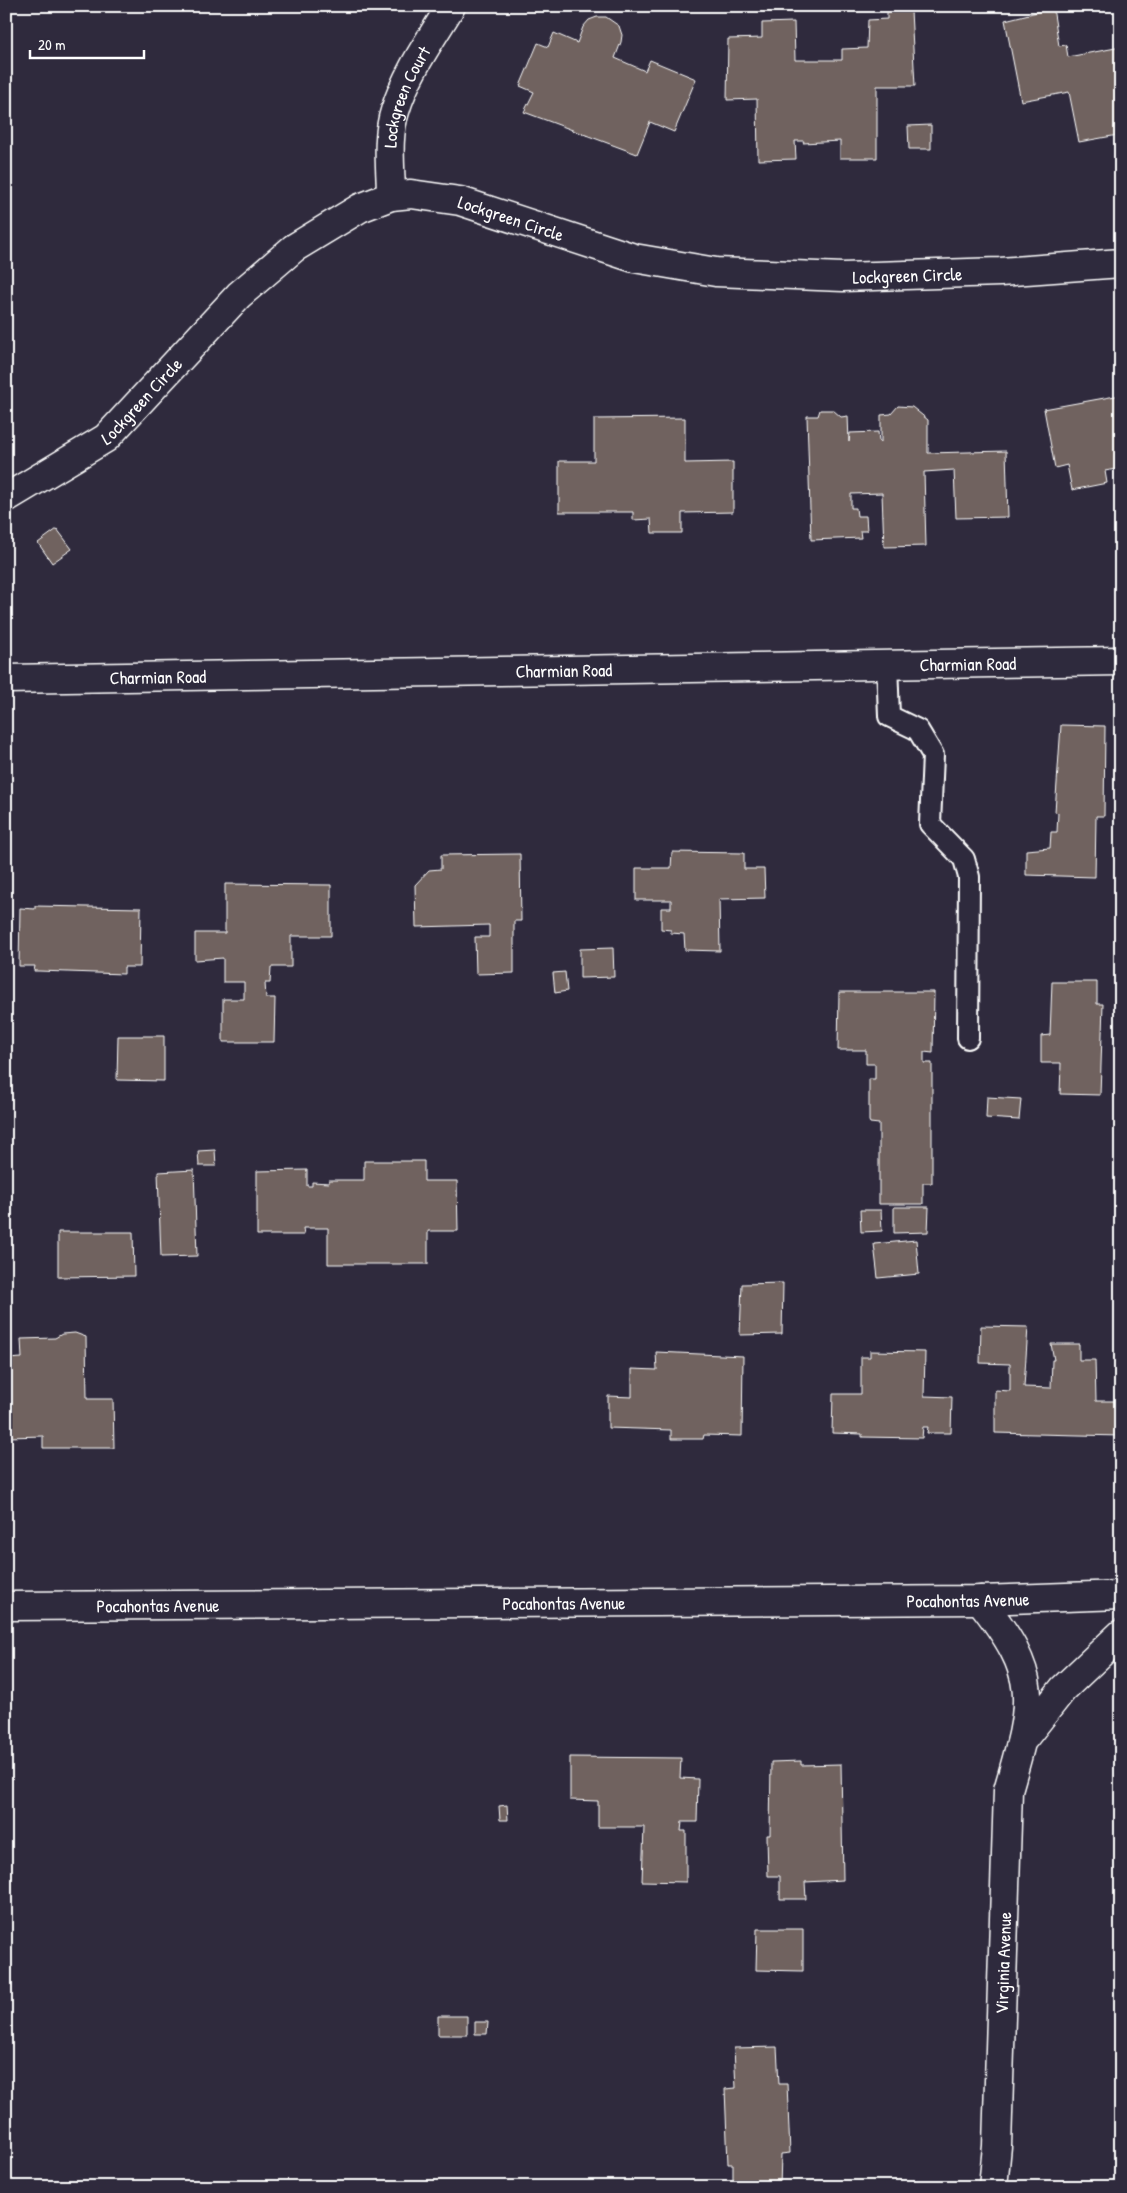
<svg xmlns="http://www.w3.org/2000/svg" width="1127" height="2193" font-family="'Patrick Hand',sans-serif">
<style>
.building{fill:#70625e;stroke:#fff}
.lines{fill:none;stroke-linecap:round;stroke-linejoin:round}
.service-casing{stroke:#fff;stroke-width:24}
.minor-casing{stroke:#fff;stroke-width:31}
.service{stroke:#2f2a3d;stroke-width:20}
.minor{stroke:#2f2a3d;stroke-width:28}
.labels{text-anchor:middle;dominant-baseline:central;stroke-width:4;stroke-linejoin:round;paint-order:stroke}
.street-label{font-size:18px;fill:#fff;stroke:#2f2a3d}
</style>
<rect width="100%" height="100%" fill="#2f2a3d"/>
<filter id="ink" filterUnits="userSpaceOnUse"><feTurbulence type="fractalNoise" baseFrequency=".02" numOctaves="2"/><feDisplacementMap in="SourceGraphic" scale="10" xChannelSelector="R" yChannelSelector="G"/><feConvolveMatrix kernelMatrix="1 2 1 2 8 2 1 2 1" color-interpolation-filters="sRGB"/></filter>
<g filter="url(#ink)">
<path class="building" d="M 1053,8 L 1059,46 L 1066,45 L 1068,57 L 1121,47 L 1121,140 L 1119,140 L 1118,135 L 1079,142 L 1069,92 L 1021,101 L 1005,20 Z
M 887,10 L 911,11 L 915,86 L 877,86 L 877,158 L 840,158 L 840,141 L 803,143 L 804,141 L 795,141 L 796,159 L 758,160 L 757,99 L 727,100 L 728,39 L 762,38 L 762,23 L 794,22 L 795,60 L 842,60 L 842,49 L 867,48 L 868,20 L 887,19 Z
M 597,17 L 606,17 L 619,26 L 622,35 L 621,42 L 615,58 L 645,71 L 650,60 L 696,79 L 674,132 L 650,122 L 637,154 L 524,112 L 534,92 L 520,86 L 538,43 L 548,47 L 554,33 L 577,43 L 583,27 L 589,20 Z
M 931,125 L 931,149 L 909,149 L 908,126 Z
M 1121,395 L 1121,468 L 1105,471 L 1107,483 L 1072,490 L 1067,465 L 1055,468 L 1044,409 Z
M 898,406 L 912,407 L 928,420 L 928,453 L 1006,451 L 1008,517 L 956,518 L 954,470 L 924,472 L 926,546 L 884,547 L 882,493 L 851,494 L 851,508 L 856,508 L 857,516 L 866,516 L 867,531 L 860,531 L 861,538 L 811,540 L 807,416 L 818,416 L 820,410 L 833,410 L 841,417 L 848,416 L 849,442 L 850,433 L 878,432 L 879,441 L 881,442 L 881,415 L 891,414 Z
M 685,418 L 685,463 L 733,462 L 733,512 L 682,513 L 682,533 L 652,533 L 651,519 L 633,520 L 633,512 L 559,512 L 559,461 L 594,461 L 594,419 Z
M 57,529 L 72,549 L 52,563 L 38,543 Z
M 1061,725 L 1105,726 L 1104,816 L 1096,816 L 1095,877 L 1026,875 L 1026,850 L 1050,848 L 1051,832 L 1057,832 L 1058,813 L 1055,812 Z
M 672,852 L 744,853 L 744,869 L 764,869 L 765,898 L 719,899 L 720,951 L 685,950 L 684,934 L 671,933 L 671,930 L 661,929 L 661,908 L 671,908 L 671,900 L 636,900 L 636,868 L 671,868 Z
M 520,854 L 521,921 L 514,921 L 514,973 L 476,974 L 475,937 L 489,937 L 489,925 L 416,927 L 415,885 L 429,870 L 441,869 L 441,855 Z
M 225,884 L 331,885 L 331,936 L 291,936 L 291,967 L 271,967 L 270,983 L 265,983 L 266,998 L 275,998 L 274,1042 L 223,1042 L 223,999 L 244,999 L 244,982 L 223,982 L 223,958 L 195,960 L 195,933 L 225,933 Z
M 35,906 L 141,908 L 140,967 L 124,967 L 124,974 L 39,971 L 34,971 L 35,966 L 19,966 L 20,908 L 35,909 Z
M 613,948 L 614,977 L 580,978 L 580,949 Z
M 565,972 L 567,991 L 555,993 L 553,973 Z
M 1052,982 L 1097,982 L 1097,1004 L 1103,1004 L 1100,1095 L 1060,1094 L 1061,1063 L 1041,1063 L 1041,1036 L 1050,1035 Z
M 839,992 L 934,992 L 933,1053 L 924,1052 L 924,1063 L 932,1063 L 932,1183 L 923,1183 L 923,1204 L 879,1204 L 879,1124 L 870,1123 L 869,1121 L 869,1079 L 875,1079 L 875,1064 L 866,1064 L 866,1050 L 838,1050 Z
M 118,1036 L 164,1036 L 164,1081 L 117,1080 Z
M 987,1097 L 1021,1099 L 1019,1120 L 986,1118 Z
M 215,1150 L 216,1166 L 199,1166 L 198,1151 Z
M 364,1161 L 424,1161 L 424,1181 L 457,1181 L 458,1231 L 428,1231 L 428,1264 L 328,1264 L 328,1228 L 303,1228 L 304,1235 L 257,1235 L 257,1171 L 307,1170 L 307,1186 L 312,1186 L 312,1182 L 329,1183 L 329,1180 L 364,1180 Z
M 194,1170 L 197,1256 L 161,1257 L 158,1172 Z
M 894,1207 L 929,1207 L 928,1232 L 894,1233 Z
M 860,1210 L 881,1210 L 882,1231 L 861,1232 Z
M 58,1232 L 133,1232 L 134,1276 L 58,1277 Z
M 916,1240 L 919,1274 L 878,1278 L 874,1244 Z
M 783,1283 L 782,1334 L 740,1335 L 742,1284 Z
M 981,1326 L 1028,1327 L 1024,1387 L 1051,1388 L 1052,1360 L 1054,1360 L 1051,1344 L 1079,1344 L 1079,1360 L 1095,1360 L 1096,1401 L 1121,1401 L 1121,1436 L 995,1433 L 995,1390 L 1010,1391 L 1010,1364 L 980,1363 Z
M 75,1333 L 86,1337 L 87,1399 L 113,1399 L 114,1448 L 43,1448 L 43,1436 L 8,1437 L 7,1359 L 22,1358 L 21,1339 L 55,1338 L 62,1334 Z
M 870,1351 L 925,1352 L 924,1396 L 952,1397 L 951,1433 L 927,1433 L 928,1427 L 923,1427 L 922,1438 L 862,1437 L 862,1434 L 832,1433 L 833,1394 L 861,1394 L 861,1357 L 870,1357 Z
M 656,1352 L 743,1356 L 742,1436 L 704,1435 L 703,1439 L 671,1439 L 671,1430 L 608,1428 L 608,1396 L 632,1397 L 632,1369 L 657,1370 Z
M 570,1757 L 681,1758 L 680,1778 L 698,1779 L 697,1822 L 682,1822 L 681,1831 L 686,1831 L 686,1882 L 642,1881 L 644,1827 L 598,1827 L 598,1801 L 570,1800 Z
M 801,1761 L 801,1765 L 841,1764 L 843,1880 L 805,1882 L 806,1899 L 780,1899 L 780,1876 L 768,1876 L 767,1835 L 770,1835 L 771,1762 Z
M 507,1805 L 508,1820 L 500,1820 L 499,1806 Z
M 757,1929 L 803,1929 L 803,1971 L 756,1970 Z
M 438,2016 L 467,2016 L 467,2035 L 438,2035 Z
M 475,2022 L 488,2022 L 487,2034 L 475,2034 Z
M 777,2047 L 779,2084 L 787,2084 L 790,2153 L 781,2154 L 780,2187 L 733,2187 L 733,2164 L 728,2164 L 725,2089 L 736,2088 L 734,2048 Z"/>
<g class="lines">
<defs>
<path id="service" d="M 887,664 L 889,716 L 918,730 L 933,755 L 930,824 L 964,859 L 969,877 L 968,1038"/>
<g id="minor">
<path id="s1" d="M 391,196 C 391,169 386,138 395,111 C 406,74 431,39 451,6"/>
<path id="s2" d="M 6,498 L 106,438 L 239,295 L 294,248 L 360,208 L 391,196 L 411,194 L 460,201 L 634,258 L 716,272 L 843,277 L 1000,272 L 1121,263"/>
<path id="s3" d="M 6,679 L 1121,661"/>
<path d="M 980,1600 C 1041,1677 1034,1700 1008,1790 L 997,2146 L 993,2187"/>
<path id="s4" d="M 6,1606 L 980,1600 L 1121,1595"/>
<path d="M 1025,1737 L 1063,1689 L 1121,1634"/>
</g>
</defs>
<use href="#service" class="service-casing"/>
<use href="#minor" class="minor-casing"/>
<use href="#service" class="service"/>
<use href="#minor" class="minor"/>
</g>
</g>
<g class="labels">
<g class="street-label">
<text stroke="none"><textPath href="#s1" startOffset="102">Lockgreen Court</textPath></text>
<text stroke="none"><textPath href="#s2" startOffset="618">Lockgreen Circle</textPath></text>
<text stroke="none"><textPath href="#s2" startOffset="1022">Lockgreen Circle</textPath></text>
<text stroke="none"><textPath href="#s2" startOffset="168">Lockgreen Circle</textPath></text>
<text stroke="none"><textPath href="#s3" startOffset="962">Charmian Road</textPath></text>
<text stroke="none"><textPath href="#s3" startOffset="558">Charmian Road</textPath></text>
<text stroke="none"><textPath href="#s3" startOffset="152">Charmian Road</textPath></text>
<text stroke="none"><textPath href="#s4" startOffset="962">Pocahontas Avenue</textPath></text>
<text stroke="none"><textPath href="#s4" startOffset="558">Pocahontas Avenue</textPath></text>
<text stroke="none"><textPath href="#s4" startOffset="152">Pocahontas Avenue</textPath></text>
<text transform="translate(1003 1963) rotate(-88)">Virginia Avenue</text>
</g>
</g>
<rect width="1127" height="2193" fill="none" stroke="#2f2a3d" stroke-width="25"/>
<rect x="12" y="12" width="1102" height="2168" fill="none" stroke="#fff" stroke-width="2" filter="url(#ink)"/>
<path d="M30 50v8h114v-8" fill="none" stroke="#ffffff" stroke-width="2.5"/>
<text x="38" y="50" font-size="15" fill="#ffffff" stroke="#2f2a3d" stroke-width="4" paint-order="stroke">20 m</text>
</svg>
